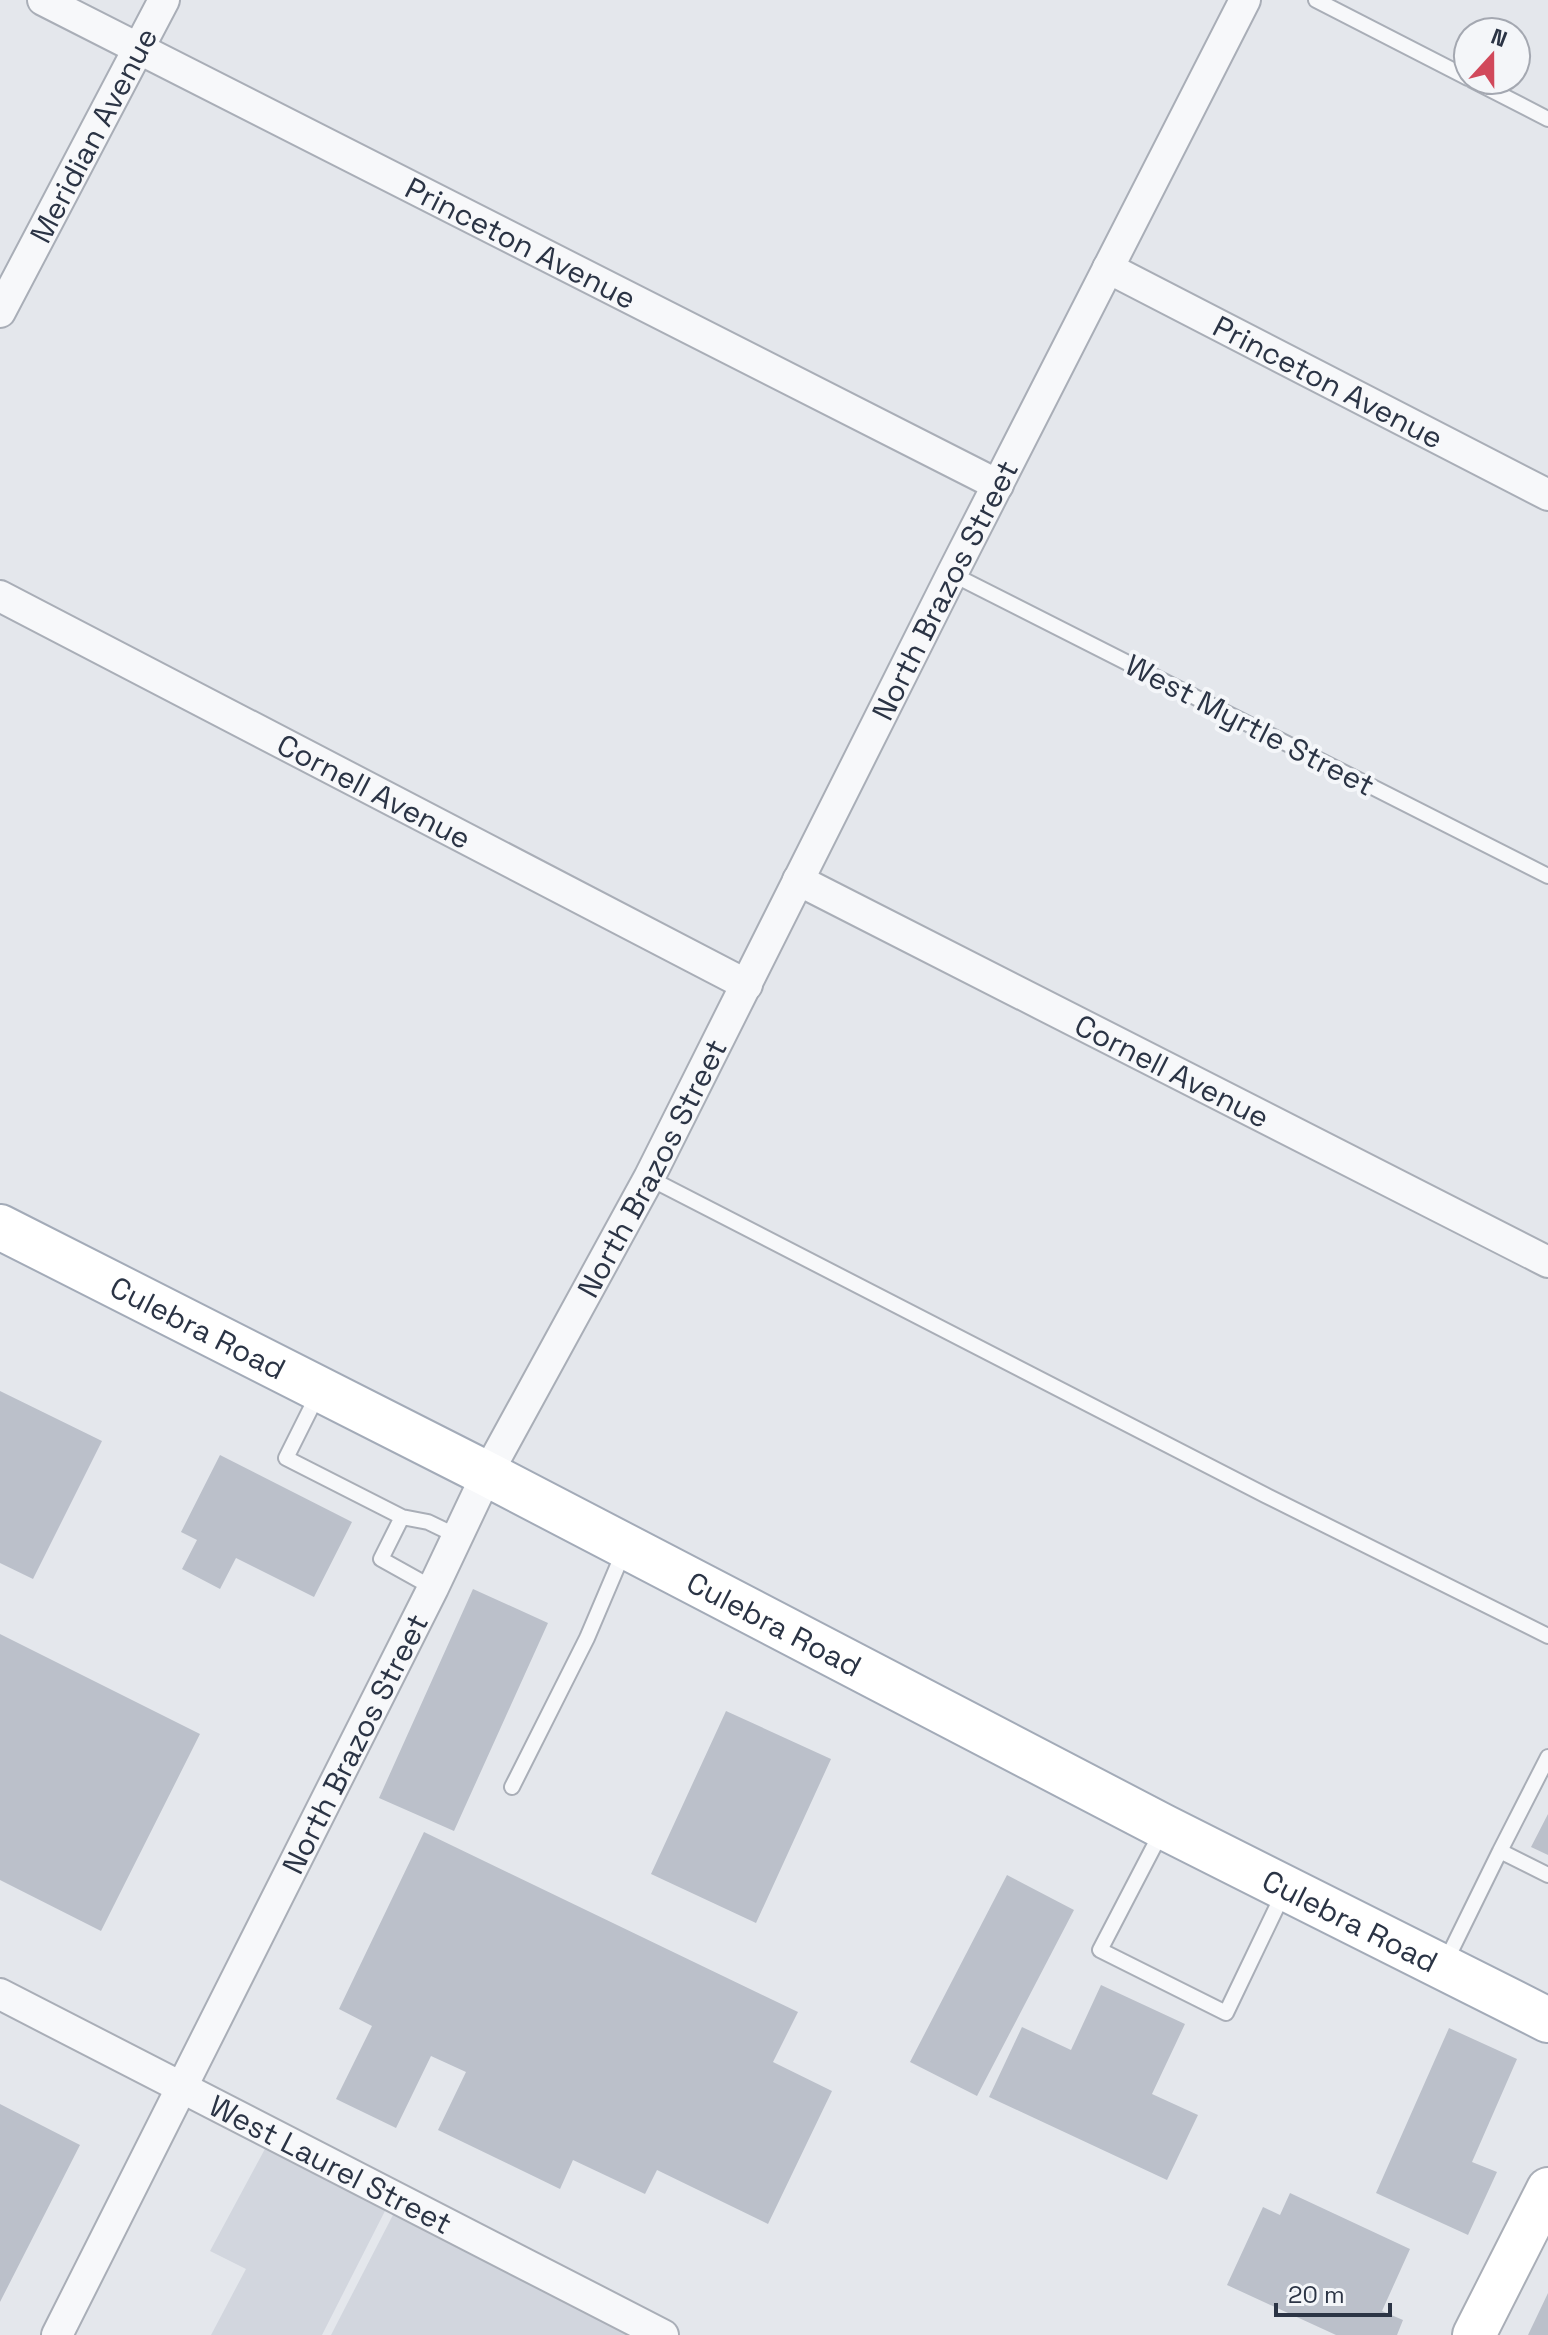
<svg xmlns="http://www.w3.org/2000/svg" width="1548" height="2335" font-family="'Space Grotesk',sans-serif">
<style>
.built{fill:#d2d6de}
.building{fill:#bbc0ca}
.lines{fill:none;stroke-linecap:round;stroke-linejoin:round}
.service-casing{stroke:#a9aeb7;stroke-width:18}
.minor-casing{stroke:#a9aeb7;stroke-width:34}
.secondary-casing{stroke:#a9aeb7;stroke-width:46}
.primary-casing{stroke:#a3abb8;stroke-width:48}
.service{stroke:#f7f8fa;stroke-width:14}
.minor{stroke:#f7f8fa;stroke-width:30}
.secondary{stroke:#fff;stroke-width:42}
.primary{stroke:#fff;stroke-width:44}
.labels{text-anchor:middle;dominant-baseline:central;stroke-width:8;stroke-linejoin:round;paint-order:stroke}
.street-label{font-size:30px;fill:#2b3445;stroke:#f4f6f9}
</style>
<rect width="100%" height="100%" fill="#e4e7ec"/>
<path class="built" d="M 266,2147 L 386,2209 L 322,2335 L 211,2335 L 246,2269 L 210,2251 Z
M 394,2213 L 636,2335 L 331,2335 Z"/>
<path class="building" d="M 0,1391 L 102,1441 L 33,1579 L 0,1563 Z
M 220,1455 L 352,1522 L 314,1597 L 236,1558 L 220,1589 L 182,1569 L 197,1540 L 181,1532 Z
M 473,1589 L 548,1623 L 454,1831 L 379,1798 Z
M 0,1634 L 200,1734 L 101,1931 L 0,1880 Z
M 726,1711 L 831,1759 L 756,1923 L 651,1874 Z
M 1548,1814 L 1548,1855 L 1531,1847 Z
M 424,1832 L 798,2012 L 773,2062 L 832,2091 L 768,2224 L 657,2170 L 645,2194 L 573,2160 L 560,2189 L 438,2130 L 466,2072 L 431,2056 L 396,2128 L 336,2099 L 372,2026 L 339,2009 Z
M 1007,1875 L 1074,1910 L 977,2096 L 910,2062 Z
M 1101,1985 L 1185,2024 L 1152,2094 L 1198,2115 L 1167,2180 L 989,2097 L 1022,2027 L 1071,2050 Z
M 1449,2028 L 1517,2059 L 1472,2162 L 1497,2172 L 1468,2235 L 1376,2193 Z
M 0,2104 L 80,2145 L 0,2302 Z
M 1290,2193 L 1410,2249 L 1382,2311 L 1403,2320 L 1397,2335 L 1336,2335 L 1227,2285 L 1263,2207 L 1280,2215 Z
M 1548,2293 L 1548,2335 L 1528,2335 Z"/>
<g class="lines">
<defs>
<path id="service" d="M 1316,0 L 1468,78
M 1472,80 L 1548,119
M 952,574 L 1548,876
M 649,1178 L 1265,1495 L 1548,1636
M 318,1394 L 286,1458 L 402,1517 L 381,1559 L 433,1588
M 402,1517 L 428,1522 L 457,1536
M 512,1787 L 587,1638 L 624,1551
M 1163,1829 L 1100,1950 L 1226,2013 L 1284,1892
M 1500,1851 L 1548,1757
M 1445,1963 L 1500,1851 L 1548,1875"/>
<g id="minor">
<path id="s1" d="M 43,0 L 998,485"/>
<path id="s2" d="M 1108,268 L 1548,495"/>
<path id="s3" d="M 0,312 L 164,0"/>
<path id="s4" d="M 0,596 L 747,985"/>
<path id="s5" d="M 798,880 L 1548,1262"/>
<path id="s6" d="M 0,1994 L 663,2335"/>
<path id="s7" d="M 57,2335 L 433,1588 L 487,1474 L 649,1178 L 952,574 L 1245,0"/>
</g>
<path id="secondary" d="M 1474,2335 L 1548,2189"/>
<g id="primary">
<path id="s8" d="M 0,1227 L 487,1474 L 1164,1827 L 1548,2020"/>
</g>
</defs>
<use href="#service" class="service-casing"/>
<use href="#minor" class="minor-casing"/>
<use href="#secondary" class="secondary-casing"/>
<use href="#primary" class="primary-casing"/>
<use href="#service" class="service"/>
<use href="#minor" class="minor"/>
<use href="#secondary" class="secondary"/>
<use href="#primary" class="primary"/>
</g>
<g class="labels">
<g class="street-label">
<text stroke="none"><textPath href="#s3" startOffset="200">Meridian Avenue</textPath></text>
<text stroke="none"><textPath href="#s1" startOffset="536">Princeton Avenue</textPath></text>
<text stroke="none"><textPath href="#s2" startOffset="248">Princeton Avenue</textPath></text>
<text stroke="none"><textPath href="#s7" startOffset="1958">North Brazos Street</textPath></text>
<text transform="translate(1250 725) rotate(27)">West Myrtle Street</text>
<text stroke="none"><textPath href="#s4" startOffset="422">Cornell Avenue</textPath></text>
<text stroke="none"><textPath href="#s5" startOffset="420">Cornell Avenue</textPath></text>
<text stroke="none"><textPath href="#s7" startOffset="1310">North Brazos Street</textPath></text>
<text stroke="none"><textPath href="#s8" startOffset="222">Culebra Road</textPath></text>
<text stroke="none"><textPath href="#s8" startOffset="870">Culebra Road</textPath></text>
<text stroke="none"><textPath href="#s7" startOffset="662">North Brazos Street</textPath></text>
<text stroke="none"><textPath href="#s8" startOffset="1518">Culebra Road</textPath></text>
<text stroke="none"><textPath href="#s6" startOffset="372">West Laurel Street</textPath></text>
</g>
</g>
<g transform="translate(1492 56) rotate(21)"><circle r="38" fill="#f4f6f9" stroke="#a4a8b1" stroke-width="2"/>
<path d="M0-6L14 30L0 20L-14 30Z" fill="#d1495b"/>
<text y="-12" font-size="22" font-weight="bold" text-anchor="middle" fill="#2b3445">N</text>
</g>
<path d="M1276 2303v12h114v-12" fill="none" stroke="#2b3445" stroke-width="4"/>
<text x="1288" y="2303" font-size="24" fill="#2b3445" stroke="#f4f6f9" stroke-width="6" paint-order="stroke">20 m</text>
</svg>
